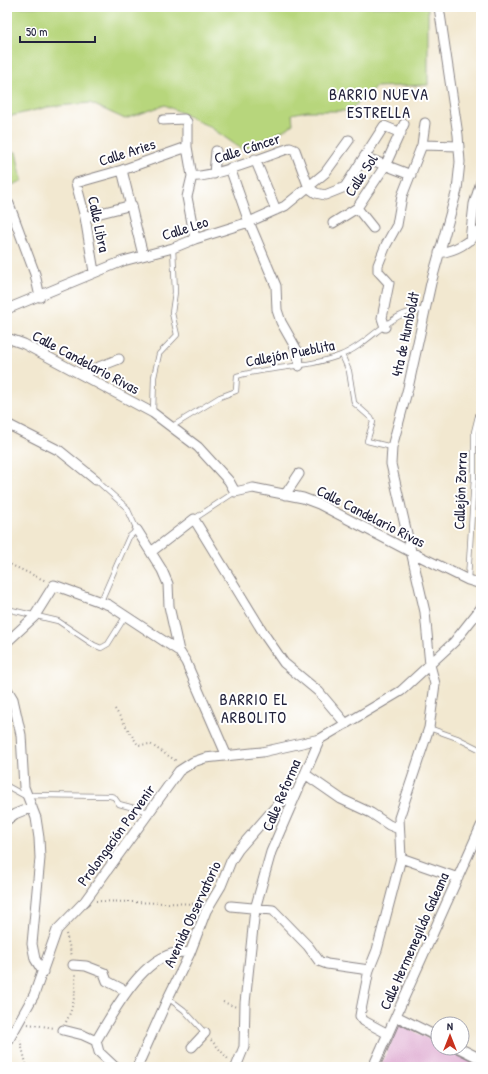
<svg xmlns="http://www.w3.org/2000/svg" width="488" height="1074" font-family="'Patrick Hand',sans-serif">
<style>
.green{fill:#b7d67c;stroke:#6c7c5c}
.building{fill:#daa0cb}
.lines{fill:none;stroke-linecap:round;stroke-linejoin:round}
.lane-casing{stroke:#8a8586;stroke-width:6}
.street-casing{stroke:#8a8586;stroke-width:11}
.path{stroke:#8a8586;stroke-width:2;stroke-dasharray:1 3;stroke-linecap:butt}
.lane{stroke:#fff;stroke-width:4.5}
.street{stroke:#fff;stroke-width:9}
.labels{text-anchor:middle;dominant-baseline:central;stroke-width:4;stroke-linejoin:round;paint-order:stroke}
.street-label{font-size:15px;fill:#22223b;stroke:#fff}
.neighbourhood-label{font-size:16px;letter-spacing:1px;fill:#22223b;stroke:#fff}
</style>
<rect width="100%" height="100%" fill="#fff"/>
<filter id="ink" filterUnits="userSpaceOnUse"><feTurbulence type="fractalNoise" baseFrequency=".025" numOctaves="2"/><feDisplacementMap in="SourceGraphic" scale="8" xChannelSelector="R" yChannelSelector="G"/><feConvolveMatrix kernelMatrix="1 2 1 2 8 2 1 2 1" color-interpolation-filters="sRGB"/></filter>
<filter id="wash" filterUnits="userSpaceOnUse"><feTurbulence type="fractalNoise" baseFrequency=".012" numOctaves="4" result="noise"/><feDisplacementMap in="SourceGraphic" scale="16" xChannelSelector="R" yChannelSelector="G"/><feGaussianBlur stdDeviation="0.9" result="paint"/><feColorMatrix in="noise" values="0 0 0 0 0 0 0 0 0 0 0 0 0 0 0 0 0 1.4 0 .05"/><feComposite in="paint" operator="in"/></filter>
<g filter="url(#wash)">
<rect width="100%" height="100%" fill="#f2e8d0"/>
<path class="green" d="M 7,7 L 428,7 L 428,85 L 375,87 L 349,111 L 307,111 L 292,114 L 293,124 L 288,128 L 243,150 L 210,127 L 165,105 L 125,119 L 90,103 L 48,107 L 7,117 Z
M 7,152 L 16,152 L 22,181 L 7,187 Z"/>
<g id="blocks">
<path class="building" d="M 399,1024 L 438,1043 L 438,1048 L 453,1048 L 456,1053 L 481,1065 L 481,1067 L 380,1067 Z"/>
</g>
</g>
<g filter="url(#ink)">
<use href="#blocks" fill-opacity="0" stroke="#8a8586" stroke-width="1"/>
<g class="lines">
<defs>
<path id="lane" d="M 342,355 L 349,371 L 354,403 L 371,418 L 373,422 L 367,441 L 392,447
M 153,413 L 154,377 L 159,354 L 177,335 L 172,313 L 175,292 L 173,248
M 171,427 L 220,397 L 236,391 L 237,376 C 271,366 308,368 341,355 C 371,344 392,308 425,310
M 96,480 L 127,508 L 137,530 L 129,537 L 101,601
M 194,519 L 235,492
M 468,580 L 474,478 L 474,432 L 481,404
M 7,609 L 58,621 L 94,645 L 101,648 L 108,644 L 125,617
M 429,728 L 457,738 L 481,750
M 7,786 L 27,797 L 33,795 L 110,796 L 114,797 L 119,804 L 149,812
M 168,998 L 184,1010 L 205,1033"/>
<path id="street" d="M 163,120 L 184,119 L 187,122 L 187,147 L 192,176 L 187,197 L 195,239
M 422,145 L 459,146
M 364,157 L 411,175
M 255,159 L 276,210
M 230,168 L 249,222 L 276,286 L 277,310 L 281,322 L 298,352 L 299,366
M 122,170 L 143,255
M 214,174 L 216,151
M 192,176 C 210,179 269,155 290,148 L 295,150 L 309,188 L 316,193 L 325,195 L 345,187 L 384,126 L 401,133
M 9,204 L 35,274 L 40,297
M 357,208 L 373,228
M 85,217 L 132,205
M 333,223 L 357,208 L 385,166 L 404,124
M 470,240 L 474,204 L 481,182
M 439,253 C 458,250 467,243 481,230
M 94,272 L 85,217 L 76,183 L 122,170 L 187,147
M 7,309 L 123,261 L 173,248 L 195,239 L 249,222 L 285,206 L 325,173 L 349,140
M 385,327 L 382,318 L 389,283 L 378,271 L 378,265 L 386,245 L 397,225 L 402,196 L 422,145 L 425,123
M 7,338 L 24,344 L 153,413 L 198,447 L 229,481 L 235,492 L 253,488 L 303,498 L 319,504 L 411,552 L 468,580 L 481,584
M 81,374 L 119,359
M 7,424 L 60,451 L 96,480
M 285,495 L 299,474
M 137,530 L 162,570 L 168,584 L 169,606 L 179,651 L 186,662 L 226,754
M 151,552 L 194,519 L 266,637 L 284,663 L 319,692 L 346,724
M 7,642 L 34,617 L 54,585 L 109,605 L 179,651
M 7,689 L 13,699 L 21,735 L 24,787 L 36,818 L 39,838 L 40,858 L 32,944 L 35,959 L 43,972
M 305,774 L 341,799 L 371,813 L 389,825 L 399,829
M 7,820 L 15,814 L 32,807
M 401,858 L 458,878
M 231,906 L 273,910 L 308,946 L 319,961 L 327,964 L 369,970
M 73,965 L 86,966 L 104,973 L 107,981 L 126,991
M 396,1016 L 438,1037
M 63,1030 L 83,1035 L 96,1041 L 99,1052 L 115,1067
M 388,1034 L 364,1021 L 360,1016 L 361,1010 L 369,970 L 377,950 L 401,858 L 399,818 L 429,728 L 435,684 L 430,665 L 425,612 L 391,464 L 392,447 L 408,388 L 431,283 L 457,190 L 460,162 L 458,135 L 439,7
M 96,1041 C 114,1011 148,944 190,953
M 7,1043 L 34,995 L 57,930 L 85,901 L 179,771 L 193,762 L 205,758 L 262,752 L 320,739 L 401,691 L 454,642 L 481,608
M 192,1047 L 205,1033
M 459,1048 L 481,1059
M 137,1067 L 168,998 L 190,953 L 206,911 L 221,886 L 231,861 L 238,850 L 278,804 L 297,792
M 236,1067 L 244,1047 L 245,1003 L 255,909 L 271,852 L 320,739
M 373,1067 L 481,826"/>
</defs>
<use href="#lane" class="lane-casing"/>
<use href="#street" class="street-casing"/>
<path class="path" d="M 7,563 L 46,581
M 115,709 L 138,745 L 150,744 L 178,762
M 96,901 L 199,904
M 66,934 L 72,956
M 223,1002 L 236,1007
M 66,1022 C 74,1006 76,992 75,974
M 28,1024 L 55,1028
M 20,1040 L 27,1067
M 211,1040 L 229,1060"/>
<use href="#lane" class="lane"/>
<use href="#street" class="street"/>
</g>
</g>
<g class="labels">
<g class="street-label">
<text transform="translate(247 148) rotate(-18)">Calle Cáncer</text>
<text transform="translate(127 152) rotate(-18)">Calle Aries</text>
<text transform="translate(361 175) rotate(-57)">Calle Sol</text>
<text transform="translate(99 224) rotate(78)">Calle Libra</text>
<text transform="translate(185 228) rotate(-18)">Calle Leo</text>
<text transform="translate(405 334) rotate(-78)">4ta de Humboldt</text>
<text transform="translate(290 353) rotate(-11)">Callejón Pueblita</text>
<text transform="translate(86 362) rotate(28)">Calle Candelario Rivas</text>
<text transform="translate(460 491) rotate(-88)">Callejón Zorra</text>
<text transform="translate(371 516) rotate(27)">Calle Candelario Rivas</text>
<text transform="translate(281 795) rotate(-67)">Calle Reforma</text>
<text transform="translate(116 835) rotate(-54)">Prolongación Porvenir</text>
<text transform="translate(192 914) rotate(-65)">Avenida Observatorio</text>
<text transform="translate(414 941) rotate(-66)">Calle Hermenegildo Galeana</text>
</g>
<g class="neighbourhood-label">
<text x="379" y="94">BARRIO NUEVA<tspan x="379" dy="18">ESTRELLA</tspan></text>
<text x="254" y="699">BARRIO EL<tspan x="254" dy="18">ARBOLITO</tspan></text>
</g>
</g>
<rect width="488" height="1074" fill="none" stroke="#fff" stroke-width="24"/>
<g transform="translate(450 1036)"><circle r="19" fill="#ffffff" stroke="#a7a7b1"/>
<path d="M0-3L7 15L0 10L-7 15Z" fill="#c8321e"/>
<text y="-6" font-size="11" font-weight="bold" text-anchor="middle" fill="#22223b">N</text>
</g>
<path d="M20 36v6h75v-6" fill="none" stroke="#22223b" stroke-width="2"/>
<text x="26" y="36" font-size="12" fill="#22223b" stroke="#ffffff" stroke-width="3" paint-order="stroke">50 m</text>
</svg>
